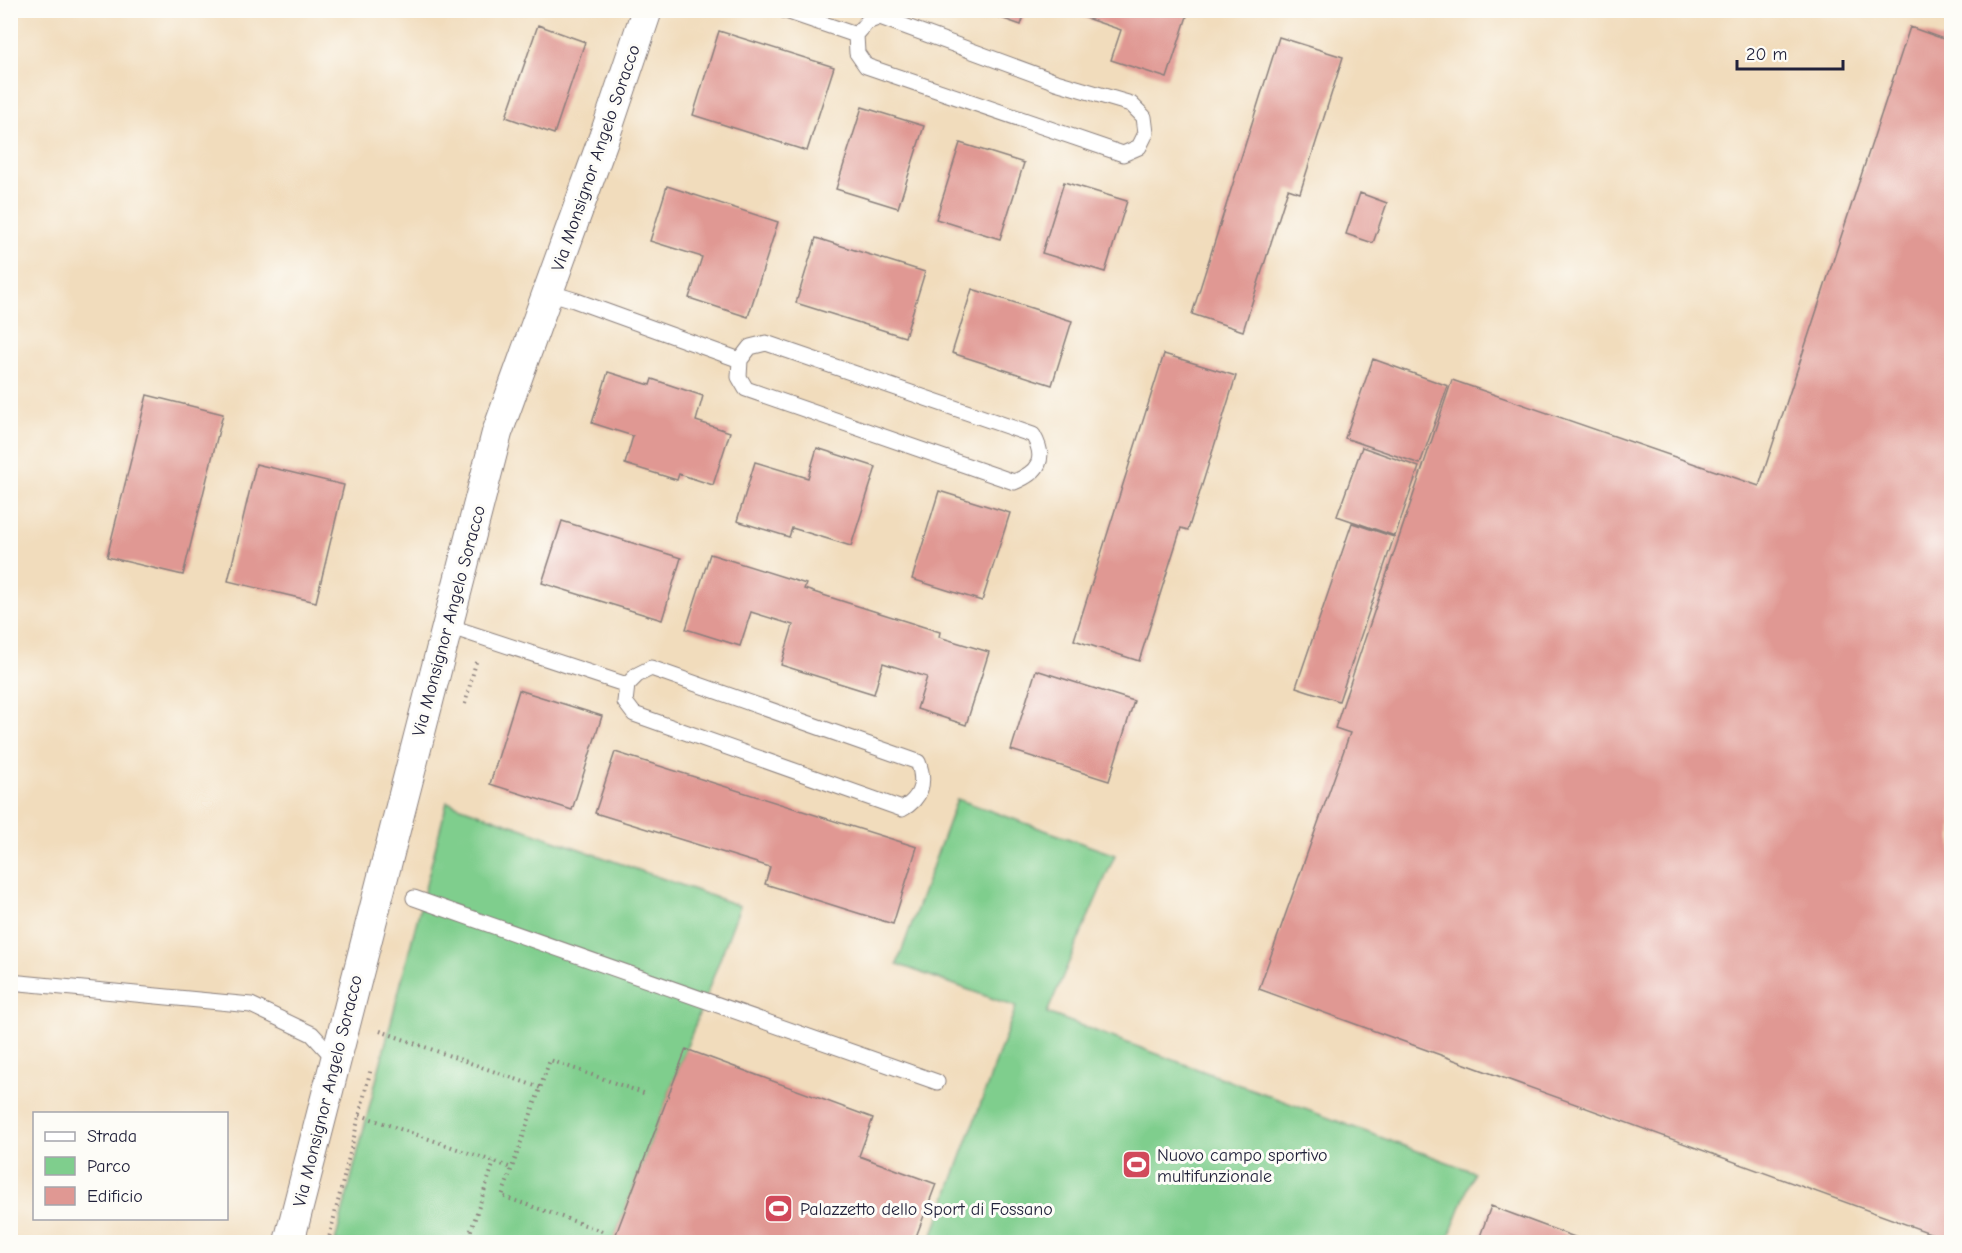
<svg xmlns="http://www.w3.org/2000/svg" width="1962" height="1253" font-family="'Comic Neue',sans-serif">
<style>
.green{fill:#7fce8d;stroke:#507864;stroke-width:1.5}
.building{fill:#e09893}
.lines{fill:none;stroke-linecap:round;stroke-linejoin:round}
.lane-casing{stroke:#8a7f7c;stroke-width:17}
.street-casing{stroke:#8a7f7c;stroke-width:32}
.path{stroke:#8a7f7c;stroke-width:4;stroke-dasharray:1.5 4.5;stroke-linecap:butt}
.lane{stroke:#fff;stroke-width:15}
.street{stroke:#fff;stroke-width:30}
.labels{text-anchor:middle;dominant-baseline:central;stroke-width:6;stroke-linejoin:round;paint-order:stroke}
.street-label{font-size:18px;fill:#22223b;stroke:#fdfcf7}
.poi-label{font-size:18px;fill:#22223b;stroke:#fdfcf7;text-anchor:start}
</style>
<rect width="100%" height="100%" fill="#fdfcf7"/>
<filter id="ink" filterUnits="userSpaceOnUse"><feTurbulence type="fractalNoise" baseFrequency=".0167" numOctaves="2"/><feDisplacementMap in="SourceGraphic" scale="12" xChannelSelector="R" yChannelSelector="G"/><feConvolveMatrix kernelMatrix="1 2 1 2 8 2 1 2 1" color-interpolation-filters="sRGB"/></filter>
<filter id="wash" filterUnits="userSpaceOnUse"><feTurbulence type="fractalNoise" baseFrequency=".008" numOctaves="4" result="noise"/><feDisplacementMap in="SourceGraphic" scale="24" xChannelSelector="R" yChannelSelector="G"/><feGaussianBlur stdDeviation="1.35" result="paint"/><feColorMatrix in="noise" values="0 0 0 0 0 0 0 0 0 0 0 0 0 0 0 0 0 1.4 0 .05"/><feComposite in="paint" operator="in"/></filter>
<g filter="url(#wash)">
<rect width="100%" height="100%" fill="#f1dcbc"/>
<path class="green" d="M 957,799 L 1115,855 L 1047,1013 L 1474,1172 L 1447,1242 L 930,1242 L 1016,1007 L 897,964 Z
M 447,802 L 740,906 L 613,1242 L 335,1242 Z"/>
<g id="blocks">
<path class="building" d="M 978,10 L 1026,10 L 1021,25 Z
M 1075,10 L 1189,10 L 1167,78 L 1111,60 L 1121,30 L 1074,14 Z
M 538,25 L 585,42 L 554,134 L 506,117 Z
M 1910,27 L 1952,42 L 1952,1241 L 1259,989 L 1350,733 L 1335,728 L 1452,380 L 1759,486 Z
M 719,31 L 834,67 L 807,151 L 693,115 Z
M 1279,37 L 1343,57 L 1300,193 L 1288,189 L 1243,331 L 1192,314 Z
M 862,107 L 924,126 L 898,208 L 836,189 Z
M 960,143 L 1024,163 L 1000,239 L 936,219 Z
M 1064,182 L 1127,201 L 1105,272 L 1042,253 Z
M 667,186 L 778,222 L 748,317 L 689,298 L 702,257 L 650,241 Z
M 1360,193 L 1387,203 L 1373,243 L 1346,234 Z
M 816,238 L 925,272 L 905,337 L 796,303 Z
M 972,289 L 1072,321 L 1052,385 L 952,353 Z
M 1164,354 L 1236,376 L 1188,530 L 1181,528 L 1139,661 L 1074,640 Z
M 1373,359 L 1448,386 L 1420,464 L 1345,438 Z
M 608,372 L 650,385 L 652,379 L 703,396 L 696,421 L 730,432 L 713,485 L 679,474 L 677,480 L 625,464 L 633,436 L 592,423 Z
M 147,395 L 223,414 L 183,575 L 107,557 Z
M 1362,447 L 1419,467 L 1395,536 L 1337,516 Z
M 817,448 L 876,467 L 851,546 L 792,528 L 789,537 L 737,521 L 755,462 L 808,478 Z
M 256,464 L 344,485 L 316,602 L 228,581 Z
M 939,491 L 1010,513 L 982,601 L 912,579 Z
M 562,521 L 681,558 L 662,620 L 542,583 Z
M 1352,523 L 1394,537 L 1339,701 L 1296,687 Z
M 710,554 L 806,584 L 804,589 L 940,632 L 939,637 L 989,652 L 966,725 L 917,709 L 927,677 L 883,663 L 874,694 L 781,665 L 793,625 L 751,612 L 740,646 L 686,629 Z
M 1036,670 L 1134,701 L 1109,781 L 1011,750 Z
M 519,690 L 602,716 L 572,810 L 490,784 Z
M 615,752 L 917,847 L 893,924 L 765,884 L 770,867 L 595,813 Z
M 686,1049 L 873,1118 L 859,1156 L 936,1184 L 914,1242 L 613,1242 Z
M 1491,1206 L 1588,1242 L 1478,1242 Z"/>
</g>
</g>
<g filter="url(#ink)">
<use href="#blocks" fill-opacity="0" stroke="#8a7f7c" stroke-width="1.5"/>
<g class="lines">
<defs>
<path id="lane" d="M 783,10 L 856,35
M 880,17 L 1056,82 L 1131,104 L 1144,117 L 1146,133 L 1139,147 L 1123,154 L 866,66 L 857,53 L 856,35 L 867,22 Z
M 548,292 L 574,300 L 740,360 L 739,377 L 746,389 L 1014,482 C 1039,472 1047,459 1033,435 L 766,343 L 750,347 L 740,360
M 448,626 L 627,685 L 637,675 L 651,668 L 918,762 C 926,782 921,799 902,809 L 634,714 L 625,702 L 627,685
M 414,898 L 937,1082
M 10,982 L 251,1005 L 312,1034 L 335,1059"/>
<path id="street" d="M 289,1242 L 497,433 L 607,129 L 647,10"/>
</defs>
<use href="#lane" class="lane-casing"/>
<use href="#street" class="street-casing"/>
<path class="path" d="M 465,704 L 476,662
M 380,1031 L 541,1088
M 360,1115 L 512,1168
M 602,1231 L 502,1196 L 550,1060 L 646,1094
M 328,1242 L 371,1068
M 467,1242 L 494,1162"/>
<use href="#lane" class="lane"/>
<use href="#street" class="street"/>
</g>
</g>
<defs>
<symbol id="stadium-square" viewBox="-11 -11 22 22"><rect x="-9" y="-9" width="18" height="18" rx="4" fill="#d1495b" stroke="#fdfcf7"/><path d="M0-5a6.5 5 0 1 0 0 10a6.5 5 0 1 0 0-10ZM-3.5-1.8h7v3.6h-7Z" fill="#fff"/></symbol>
</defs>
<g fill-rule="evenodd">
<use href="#stadium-square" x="1120" y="1148" width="33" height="33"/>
<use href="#stadium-square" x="762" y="1192" width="33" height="33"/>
</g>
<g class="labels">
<g class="street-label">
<text transform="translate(596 158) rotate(-71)">Via Monsignor Angelo Soracco</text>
<text transform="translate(449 621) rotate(-75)">Via Monsignor Angelo Soracco</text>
<text transform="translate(328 1091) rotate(-76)">Via Monsignor Angelo Soracco</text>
</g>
<g class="poi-label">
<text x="1157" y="1155">Nuovo campo sportivo<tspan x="1157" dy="21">multifunzionale</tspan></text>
<text x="800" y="1209">Palazzetto dello Sport di Fossano</text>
</g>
</g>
<rect width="1962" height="1253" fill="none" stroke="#fdfcf7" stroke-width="36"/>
<rect x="33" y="1112" width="195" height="108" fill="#fdfcf7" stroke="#a5a5ac" stroke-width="1.5"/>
<rect x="45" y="1132" width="30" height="9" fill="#ffffff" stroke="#a5a5ac" stroke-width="1.5"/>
<text x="87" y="1142" font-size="18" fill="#22223b">Strada</text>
<rect x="45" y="1157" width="30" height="18" fill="#7fce8d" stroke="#a5a5ac" stroke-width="1.5"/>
<text x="87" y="1172" font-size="18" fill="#22223b">Parco</text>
<rect x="45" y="1187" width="30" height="18" fill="#e09893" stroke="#a5a5ac" stroke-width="1.5"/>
<text x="87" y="1202" font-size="18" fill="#22223b">Edificio</text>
<path d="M1737 60v9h106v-9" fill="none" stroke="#22223b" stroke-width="3"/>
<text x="1746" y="60" font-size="18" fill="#22223b" stroke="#fdfcf7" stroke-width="4.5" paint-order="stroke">20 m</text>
</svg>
